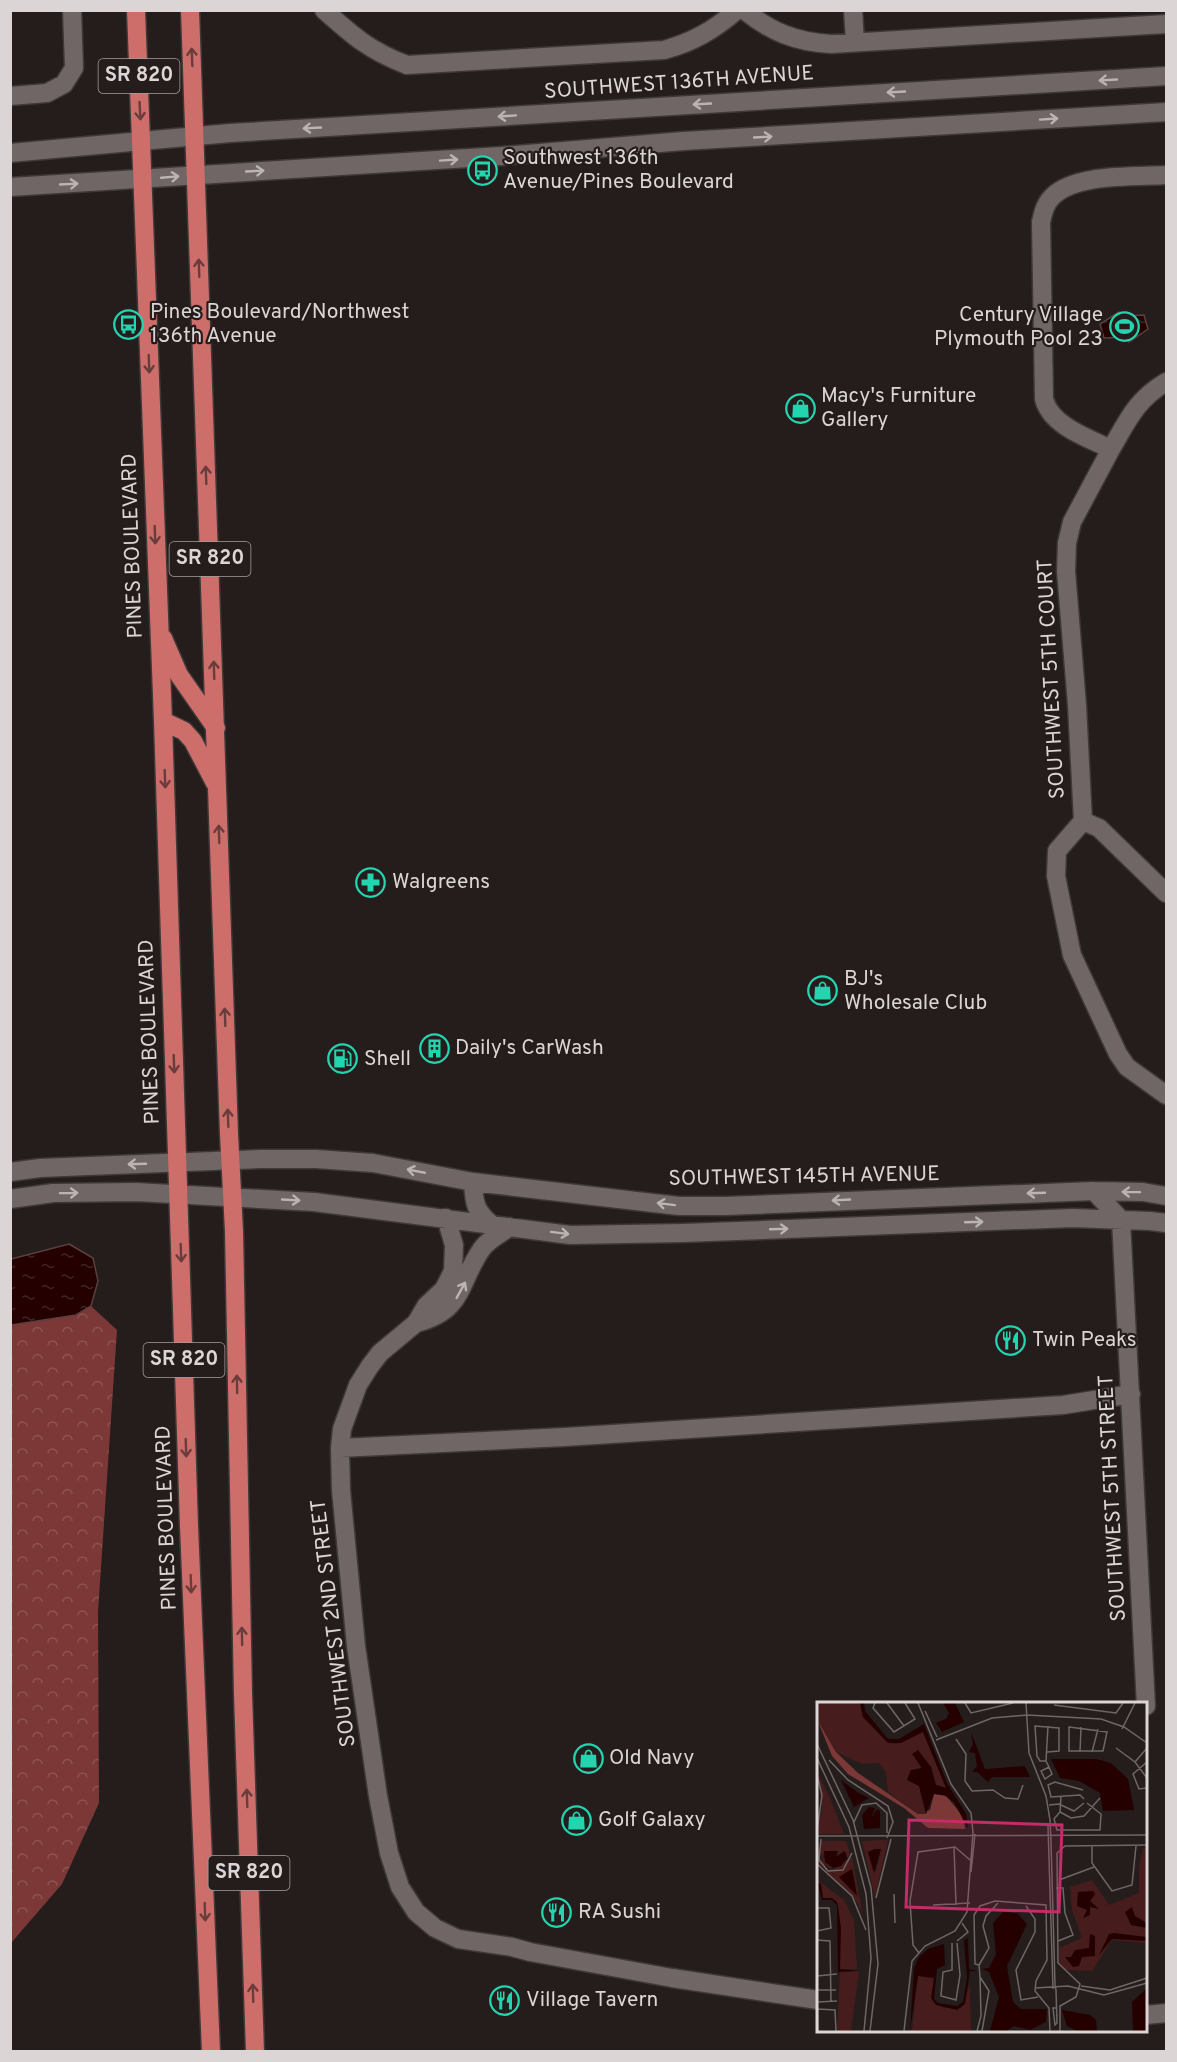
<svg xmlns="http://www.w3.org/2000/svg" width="1177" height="2062" font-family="Overpass,sans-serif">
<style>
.forest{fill:url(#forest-crowns)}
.water{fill:url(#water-ripples);stroke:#5b4040;stroke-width:1.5}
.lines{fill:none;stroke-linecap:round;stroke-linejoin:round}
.minor-casing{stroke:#3e3838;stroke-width:21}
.highway-casing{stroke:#3e3838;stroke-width:21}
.minor{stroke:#6f6665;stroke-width:18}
.highway{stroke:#ce6e6b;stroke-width:18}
.oneway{stroke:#683d3c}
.oneway2{stroke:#bbb4b3}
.labels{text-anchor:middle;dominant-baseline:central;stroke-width:4.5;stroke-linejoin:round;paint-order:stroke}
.shield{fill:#241d1c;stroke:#a49e9e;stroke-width:1.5}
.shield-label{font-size:20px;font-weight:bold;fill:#dbd5d5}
.street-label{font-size:21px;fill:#dbd5d5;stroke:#241d1c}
.poi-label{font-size:21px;fill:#dbd5d5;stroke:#241d1c;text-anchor:start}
.inset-road{fill:none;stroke:#6d6766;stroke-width:1.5}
.view{fill:#c42b67;fill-opacity:0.15;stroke:#c42b67;stroke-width:3}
.inset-edge{fill:none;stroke:#dbd5d5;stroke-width:3}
</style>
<defs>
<pattern id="forest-crowns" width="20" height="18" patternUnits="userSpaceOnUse" patternTransform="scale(1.5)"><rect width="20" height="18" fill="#7b3836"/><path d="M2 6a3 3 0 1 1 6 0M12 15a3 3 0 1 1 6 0" fill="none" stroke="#8d5452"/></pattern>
<pattern id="water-ripples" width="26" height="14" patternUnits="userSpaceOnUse" patternTransform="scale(1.5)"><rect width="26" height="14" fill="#240000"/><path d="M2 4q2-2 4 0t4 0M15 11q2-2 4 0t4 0" fill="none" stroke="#432424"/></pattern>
</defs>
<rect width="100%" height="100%" fill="#241d1c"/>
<path class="forest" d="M 91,1306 L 117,1330 L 98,1612 L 99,1803 L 62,1884 L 11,1943 L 11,1325 L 76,1315 Z"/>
<path class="water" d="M 1119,312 L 1124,316 L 1144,315 L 1148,329 L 1129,342 L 1124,337 L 1104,338 L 1100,324 Z
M 69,1244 L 93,1258 L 98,1281 L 91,1306 L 76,1315 L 11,1325 L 11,1259 Z"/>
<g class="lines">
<defs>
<path id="minor" d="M 324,10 C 353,36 370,51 407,65 L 664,50 C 693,42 714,30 737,10
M 744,10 C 771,32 796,42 831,44 L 1166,24
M 853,10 L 855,42
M 10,96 L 47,93 L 64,84 L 74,68 L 72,10
M 10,153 L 230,133 L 1166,76
M 10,187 L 501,156 L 684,141 L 1166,112
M 1111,449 C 1128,420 1136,400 1166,382
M 1083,821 L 1077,705 L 1066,571 L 1067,543 L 1072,522 L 1111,449 C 1088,438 1051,426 1044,399 L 1041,222 C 1043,213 1045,204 1052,197 C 1075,173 1135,177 1166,175
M 1083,821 L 1057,851 L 1056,876 L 1072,955 L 1118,1054 L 1127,1067 L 1166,1095
M 1083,821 L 1099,828 L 1166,893
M 10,1172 L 40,1168 L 260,1159 L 316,1159 L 373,1163 L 473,1182 L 679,1206 L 725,1206 L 1094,1191 L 1143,1192 L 1166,1196
M 473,1182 C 474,1203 475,1211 492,1225
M 1094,1191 L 1121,1220 L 1146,1706
M 10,1199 L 53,1193 L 136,1192 L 314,1202 L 570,1235 L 683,1233 L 1073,1218 L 1150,1221 L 1166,1223
M 446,1218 L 454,1245 L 453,1271 L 444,1289 L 426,1306 L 416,1323 L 380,1353 L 370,1366 L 358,1385 L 342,1429 L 340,1448 L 341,1490 L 356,1646 L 378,1796 L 389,1853 L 400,1887 L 416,1912 L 435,1928 L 458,1939 L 512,1947 L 530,1952 L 672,1978 L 818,2000
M 416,1323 C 464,1311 458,1284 481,1250 C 487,1240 500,1234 510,1227
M 340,1448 L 565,1437 L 1063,1405 L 1131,1394
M 1146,2015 L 1166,2013"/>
<path id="highway" d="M 136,10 L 163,721 L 189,1526 L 211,2052
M 190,10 L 229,1134 L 234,1231 L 243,1694 L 255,2052
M 163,638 L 179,675 L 216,728
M 163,721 L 184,731 L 193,741 L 215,783"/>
</defs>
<use href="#minor" class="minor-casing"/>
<use href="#highway" class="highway-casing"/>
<use href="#minor" class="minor"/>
<use href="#highway" class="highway"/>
</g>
<defs><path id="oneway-shaft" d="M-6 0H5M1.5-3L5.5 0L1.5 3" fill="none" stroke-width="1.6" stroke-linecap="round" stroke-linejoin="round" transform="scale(1.5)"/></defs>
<g class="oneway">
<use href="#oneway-shaft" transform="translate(192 57) rotate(-92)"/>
<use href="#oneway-shaft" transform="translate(140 111) rotate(87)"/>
<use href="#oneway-shaft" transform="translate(199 268) rotate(-92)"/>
<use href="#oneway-shaft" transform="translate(149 364) rotate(88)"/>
<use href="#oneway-shaft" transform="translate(206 475) rotate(-92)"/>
<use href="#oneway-shaft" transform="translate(155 535) rotate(88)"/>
<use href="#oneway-shaft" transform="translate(214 670) rotate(-92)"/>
<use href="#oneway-shaft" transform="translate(165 779) rotate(88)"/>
<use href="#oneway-shaft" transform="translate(219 834) rotate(-92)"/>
<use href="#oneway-shaft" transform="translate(225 1017) rotate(-92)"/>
<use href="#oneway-shaft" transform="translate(174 1064) rotate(88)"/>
<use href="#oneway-shaft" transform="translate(228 1118) rotate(-92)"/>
<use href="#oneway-shaft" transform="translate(181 1253) rotate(88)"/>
<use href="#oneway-shaft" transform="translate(237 1384) rotate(-91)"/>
<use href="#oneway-shaft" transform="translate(186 1448) rotate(88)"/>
<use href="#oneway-shaft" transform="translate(191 1584) rotate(88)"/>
<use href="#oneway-shaft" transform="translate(242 1636) rotate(-91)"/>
<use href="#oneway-shaft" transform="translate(247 1798) rotate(-92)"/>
<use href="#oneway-shaft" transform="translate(205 1912) rotate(88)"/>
<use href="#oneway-shaft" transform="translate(253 1993) rotate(-92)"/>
</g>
<g class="oneway2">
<use href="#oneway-shaft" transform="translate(1108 80) rotate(177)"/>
<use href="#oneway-shaft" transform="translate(896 92) rotate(177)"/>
<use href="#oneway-shaft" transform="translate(702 104) rotate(177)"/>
<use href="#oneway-shaft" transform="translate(507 116) rotate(176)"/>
<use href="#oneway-shaft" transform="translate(1049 119) rotate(-4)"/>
<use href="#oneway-shaft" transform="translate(312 128) rotate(177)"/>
<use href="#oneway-shaft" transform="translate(763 137) rotate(-3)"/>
<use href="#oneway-shaft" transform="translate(449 160) rotate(-4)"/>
<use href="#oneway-shaft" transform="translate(255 171) rotate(-3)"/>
<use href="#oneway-shaft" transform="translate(170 177) rotate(-5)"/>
<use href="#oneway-shaft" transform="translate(69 184) rotate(-3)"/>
<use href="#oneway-shaft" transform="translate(137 1164) rotate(178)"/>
<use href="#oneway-shaft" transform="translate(416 1171) rotate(-169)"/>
<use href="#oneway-shaft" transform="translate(1131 1192) rotate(-179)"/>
<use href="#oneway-shaft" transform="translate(69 1193) rotate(-1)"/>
<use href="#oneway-shaft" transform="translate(1036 1193) rotate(178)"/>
<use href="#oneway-shaft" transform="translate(291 1200) rotate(3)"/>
<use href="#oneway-shaft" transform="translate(841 1200) rotate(177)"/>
<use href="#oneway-shaft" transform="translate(666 1204) rotate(-173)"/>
<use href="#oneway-shaft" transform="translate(974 1222) rotate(-2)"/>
<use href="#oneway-shaft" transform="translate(779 1229) rotate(-2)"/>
<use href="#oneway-shaft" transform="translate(560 1233) rotate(7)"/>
<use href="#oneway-shaft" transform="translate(461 1290) rotate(-61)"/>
</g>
<defs>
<symbol id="bus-ring" viewBox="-11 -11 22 22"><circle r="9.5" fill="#241d1c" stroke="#23d5af" stroke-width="1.5"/><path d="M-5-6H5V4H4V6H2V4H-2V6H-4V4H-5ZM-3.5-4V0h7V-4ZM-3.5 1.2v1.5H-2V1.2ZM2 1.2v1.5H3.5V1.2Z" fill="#23d5af"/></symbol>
<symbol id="stadium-ring" viewBox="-11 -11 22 22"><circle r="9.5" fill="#241d1c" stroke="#23d5af" stroke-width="1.5"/><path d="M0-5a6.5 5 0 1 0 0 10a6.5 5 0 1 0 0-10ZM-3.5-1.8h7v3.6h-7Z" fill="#23d5af"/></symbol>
<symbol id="shop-ring" viewBox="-11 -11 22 22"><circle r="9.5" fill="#241d1c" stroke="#23d5af" stroke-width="1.5"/><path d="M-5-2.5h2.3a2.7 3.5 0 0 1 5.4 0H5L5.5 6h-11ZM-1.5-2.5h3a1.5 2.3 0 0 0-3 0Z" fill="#23d5af"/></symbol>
<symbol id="pharmacy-ring" viewBox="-11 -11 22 22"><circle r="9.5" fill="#241d1c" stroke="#23d5af" stroke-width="1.5"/><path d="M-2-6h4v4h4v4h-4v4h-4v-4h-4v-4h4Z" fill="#23d5af"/></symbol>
<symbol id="building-ring" viewBox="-11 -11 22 22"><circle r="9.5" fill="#241d1c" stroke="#23d5af" stroke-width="1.5"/><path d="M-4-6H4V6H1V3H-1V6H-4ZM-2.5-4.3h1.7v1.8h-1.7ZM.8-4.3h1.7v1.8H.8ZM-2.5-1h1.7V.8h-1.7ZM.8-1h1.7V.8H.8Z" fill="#23d5af"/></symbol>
<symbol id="fuel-ring" viewBox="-11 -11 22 22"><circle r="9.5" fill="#241d1c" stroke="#23d5af" stroke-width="1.5"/><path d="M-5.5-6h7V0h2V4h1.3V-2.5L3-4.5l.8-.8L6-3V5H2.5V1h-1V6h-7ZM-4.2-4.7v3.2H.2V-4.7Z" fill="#23d5af"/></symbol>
<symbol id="restaurant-ring" viewBox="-11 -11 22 22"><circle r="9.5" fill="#241d1c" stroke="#23d5af" stroke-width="1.5"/><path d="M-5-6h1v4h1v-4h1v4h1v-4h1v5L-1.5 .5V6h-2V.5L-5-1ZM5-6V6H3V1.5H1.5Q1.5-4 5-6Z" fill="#23d5af"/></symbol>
</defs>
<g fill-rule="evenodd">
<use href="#bus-ring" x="466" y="154" width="33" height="33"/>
<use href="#bus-ring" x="112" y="308" width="33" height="33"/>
<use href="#stadium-ring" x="1108" y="310" width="33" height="33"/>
<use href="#shop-ring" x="784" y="392" width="33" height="33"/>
<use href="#pharmacy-ring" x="354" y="866" width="33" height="33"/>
<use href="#shop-ring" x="806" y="974" width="33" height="33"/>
<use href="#building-ring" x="418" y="1032" width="33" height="33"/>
<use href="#fuel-ring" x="326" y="1042" width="33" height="33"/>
<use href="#restaurant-ring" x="994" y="1324" width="33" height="33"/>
<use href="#shop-ring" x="572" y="1742" width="33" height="33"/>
<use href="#shop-ring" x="560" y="1804" width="33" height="33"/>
<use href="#restaurant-ring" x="540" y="1896" width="33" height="33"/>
<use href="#restaurant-ring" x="488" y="1984" width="33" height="33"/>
</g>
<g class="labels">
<g class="shield">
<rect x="98.5" y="59" width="81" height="34" rx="4.5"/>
<rect x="169.5" y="542" width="81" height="34" rx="4.5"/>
<rect x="143.5" y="1343" width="81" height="34" rx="4.5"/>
<rect x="208.5" y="1856" width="81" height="34" rx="4.5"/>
</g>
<g class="shield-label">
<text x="139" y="76">SR 820</text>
<text x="210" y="559">SR 820</text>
<text x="184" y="1360">SR 820</text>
<text x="249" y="1873">SR 820</text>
</g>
<g class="street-label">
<text transform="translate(679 83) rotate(-4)">SOUTHWEST 136TH AVENUE</text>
<text transform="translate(133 546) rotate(-92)">PINES BOULEVARD</text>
<text transform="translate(1052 679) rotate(-93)">SOUTHWEST 5TH COURT</text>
<text transform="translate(150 1032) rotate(-92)">PINES BOULEVARD</text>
<text transform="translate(804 1177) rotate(-1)">SOUTHWEST 145TH AVENUE</text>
<text transform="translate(1113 1498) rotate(-93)">SOUTHWEST 5TH STREET</text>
<text transform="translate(167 1518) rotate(-92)">PINES BOULEVARD</text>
<text transform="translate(334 1623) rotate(-97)">SOUTHWEST 2ND STREET</text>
</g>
<g class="poi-label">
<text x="503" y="158">Southwest 136th<tspan x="503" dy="24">Avenue/Pines Boulevard</tspan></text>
<text x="150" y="312">Pines Boulevard/Northwest<tspan x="150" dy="24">136th Avenue</tspan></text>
<text x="1103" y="315" text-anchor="end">Century Village<tspan x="1103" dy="24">Plymouth Pool 23</tspan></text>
<text x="821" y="396">Macy's Furniture<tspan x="821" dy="24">Gallery</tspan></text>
<text x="392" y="882">Walgreens</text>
<text x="844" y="979">BJ's<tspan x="844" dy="24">Wholesale Club</tspan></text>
<text x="455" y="1048">Daily's CarWash</text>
<text x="364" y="1059">Shell</text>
<text x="1032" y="1340">Twin Peaks</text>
<text x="609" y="1758">Old Navy</text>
<text x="598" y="1820">Golf Galaxy</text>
<text x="578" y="1912">RA Sushi</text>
<text x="526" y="2000">Village Tavern</text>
</g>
</g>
<g transform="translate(817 1702)">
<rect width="330" height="330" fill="#241d1c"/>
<path d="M 0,69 L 13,96 L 27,132 L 0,132 L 5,106 ZM 71,138 L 58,196 L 45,139 ZM 58,147 L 64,147 L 59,170 L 51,150 ZM 0,139 L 10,170 L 35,155 L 46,214 L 40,200 L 0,160 ZM 4,139 L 29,139 L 33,153 L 15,169 L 3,156 ZM 21,149 L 17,155 L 27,149 L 30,154 L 16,166 L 6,155 L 7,150 ZM 330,145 L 330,241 L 295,238 L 275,269 L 249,268 L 242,261 L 242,246 L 265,236 L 255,208 L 253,185 L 275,178 L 292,203 L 322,191 L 322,164 L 326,146 Z" fill="#461d1c" fill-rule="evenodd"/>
<path d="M 0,17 L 19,50 L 41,71 L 101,112 L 113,108 L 117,92 L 129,94 L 146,114 L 148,127 L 111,126 L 87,106 L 31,72 L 15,54 Z" fill="#7b3836"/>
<path d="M 0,1 L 43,1 L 46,15 L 71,41 L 80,42 L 106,30 L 129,86 L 119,83 L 114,65 L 101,57 L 104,68 L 94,68 L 90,78 L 102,84 L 109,112 L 101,112 L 71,90 L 69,70 L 62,61 L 45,62 L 19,50 L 0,17 ZM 0,178 L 27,198 L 37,218 L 40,267 L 23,267 L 21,204 L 13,196 L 5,196 ZM 23,269 L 42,269 L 34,329 L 20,329 ZM 101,274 L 117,276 L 115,299 L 127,306 L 144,306 L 153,282 L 154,329 L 95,329 Z" fill="#461d1c"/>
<path d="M 43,1 L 47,1 L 48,9 L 71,37 L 82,37 L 107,22 L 130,81 L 149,112 L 151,127 L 137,100 L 127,93 L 117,92 L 109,112 L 102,84 L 90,78 L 94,68 L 105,66 L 95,52 L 101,48 L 114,65 L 119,83 L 129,86 L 106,30 L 84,41 L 71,41 L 46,15 ZM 126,1 L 138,1 L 147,20 L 125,30 L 119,21 L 129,17 L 132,11 ZM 154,30 L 168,67 L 208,64 L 213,75 L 175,75 L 171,80 L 160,70 L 155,70 L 160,64 L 158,51 L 152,50 L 156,42 ZM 234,57 L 279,57 L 294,61 L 311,77 L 317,108 L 286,109 L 283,91 L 262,79 L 243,76 ZM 24,78 L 40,90 L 52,96 L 37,105 ZM 52,105 L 58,106 L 54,117 L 60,107 L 63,109 L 63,126 L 47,127 L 45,113 ZM 58,147 L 64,147 L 57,171 L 51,150 ZM 7,149 L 21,149 L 19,155 L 28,149 L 30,156 L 24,164 L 16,166 L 8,160 ZM 35,167 L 37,176 L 40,194 L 22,175 ZM 0,180 L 4,182 L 6,196 L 15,196 L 20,200 L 21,204 L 24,226 L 23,267 L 43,269 L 21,270 L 20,203 L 15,198 L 5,198 ZM 276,189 L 278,192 L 273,199 L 282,207 L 273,205 L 273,213 L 266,216 L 270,208 L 260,204 L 261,190 ZM 315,205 L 318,214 L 330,221 L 330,226 L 314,223 L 308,210 ZM 186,210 L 200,211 L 210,222 L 190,264 L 196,300 L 204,307 L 230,307 L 229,320 L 213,328 L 197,324 L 189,329 L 173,329 L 182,295 L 172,270 L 165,267 L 172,266 L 179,252 L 176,221 ZM 297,231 L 330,235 L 330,239 L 295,237 L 282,253 L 292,232 ZM 273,232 L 278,234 L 278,254 L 265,255 L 262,264 L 256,265 L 248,255 L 254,255 L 258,248 L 272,246 ZM 151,236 L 152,267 L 161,269 L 153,269 L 148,302 L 140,308 L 119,303 L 114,296 L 117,276 L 101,274 L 93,329 L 97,266 L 102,255 L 111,247 L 127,242 L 128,263 L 120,267 L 117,297 L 121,301 L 140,304 L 146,300 L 150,276 L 147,238 ZM 330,286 L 330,329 L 316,329 L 315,300 ZM 245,308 L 273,313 L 279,318 L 280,329 L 260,329 L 250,324 Z" fill="#240000"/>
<path class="inset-road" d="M 58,1 L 56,6 L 77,30 L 98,17 L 88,1M 70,1 L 87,24M 148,1 L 154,11 L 196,1M 209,1 L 212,51 L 229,94 L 233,118 L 234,140 L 238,283 L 239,288 L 240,321 L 238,323 L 236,306 L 239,306M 237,3 L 299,11 L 306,1M 108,9 L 120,35M 231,24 L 229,59 L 232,65 L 235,72 L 228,77 L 224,69 L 232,65M 252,25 L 290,30 L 286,49 L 252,49 ZM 305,27 L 318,1M 139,37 L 149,52 L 148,79 L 155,89 L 176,88 L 188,96 L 201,97 L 206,83M 119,38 L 175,16 L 210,13 L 284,17 L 307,25 L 330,41M 0,42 L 36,118 L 54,186 L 61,262 L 53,329M 299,46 L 318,60 L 330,76M 263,50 L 264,25M 275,50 L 281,27M 0,56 L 32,125 L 49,192 L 54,256 L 47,329M 12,58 L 31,78 L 71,104 L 76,120 L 70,136M 229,59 L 223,59 L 220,54 L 218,24 L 242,26 L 242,49 L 230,50M 318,60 L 330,46M 330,60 L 316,72 L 322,87 L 330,86M 0,73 L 5,93 L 0,129M 266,88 L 238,80 L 231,83 L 234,95 L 263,93 L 267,97M 244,95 L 243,110 L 237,117 L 240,128 L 283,128 L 284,112 L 270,101M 232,103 L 242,102 L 257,109 L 267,101M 243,110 L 254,116 L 267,114 L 283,96M 37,120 L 45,103 L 59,101 L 70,111 L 70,131M 231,124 L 236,287M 0,134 L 330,133M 4,137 L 2,158 L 11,169 L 26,168 L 35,151M 275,144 L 275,161 L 295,189 L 315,183 L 319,144M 137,145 L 139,203M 0,162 L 35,194 L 49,228M 154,170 L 158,132M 242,178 L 277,165M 239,186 L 246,186 L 248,211 L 256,233 L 241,239M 77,192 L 78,221M 59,196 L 74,137M 116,203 L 153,201M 209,204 L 218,217 L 218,230 L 199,268 L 204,298 L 221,295M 0,206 L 12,206 L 14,226 L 0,229M 0,238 L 13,239 L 14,300M 140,239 L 151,230 L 145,221M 135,241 L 135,268 L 126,270 L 124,294 L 139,298 L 143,273 L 140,241M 102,251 L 96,243 L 93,199 L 101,150 L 138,145 L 153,158M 162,263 L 172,246 L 166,224 L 169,214 L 181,201M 0,274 L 20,272M 163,275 L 172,289 L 165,329M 0,282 L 1,329M 264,284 L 293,288 L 330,276M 218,286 L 251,284 L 287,293 L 330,281M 0,288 L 19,288M 1,300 L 20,299M 1,307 L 18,308 L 19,329M 87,329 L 95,259 L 108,244 L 138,229 L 150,210 L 156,130 L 154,111 L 134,82 L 101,1M 160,329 L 164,314 L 163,275 L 162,263 L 158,262 L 157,213 L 163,204 L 178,199 L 229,203 L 230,258 L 219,279 L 218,289 L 232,306 L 233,329M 243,329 L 243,304 L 259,295 L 263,282 L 241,261 L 240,151 L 248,144 L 330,143"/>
<path class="view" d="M 92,118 L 245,123 L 242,210 L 89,205 Z"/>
<rect width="330" height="330" class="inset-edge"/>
</g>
<rect width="1177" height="2062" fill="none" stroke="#dbd5d5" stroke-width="24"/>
</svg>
